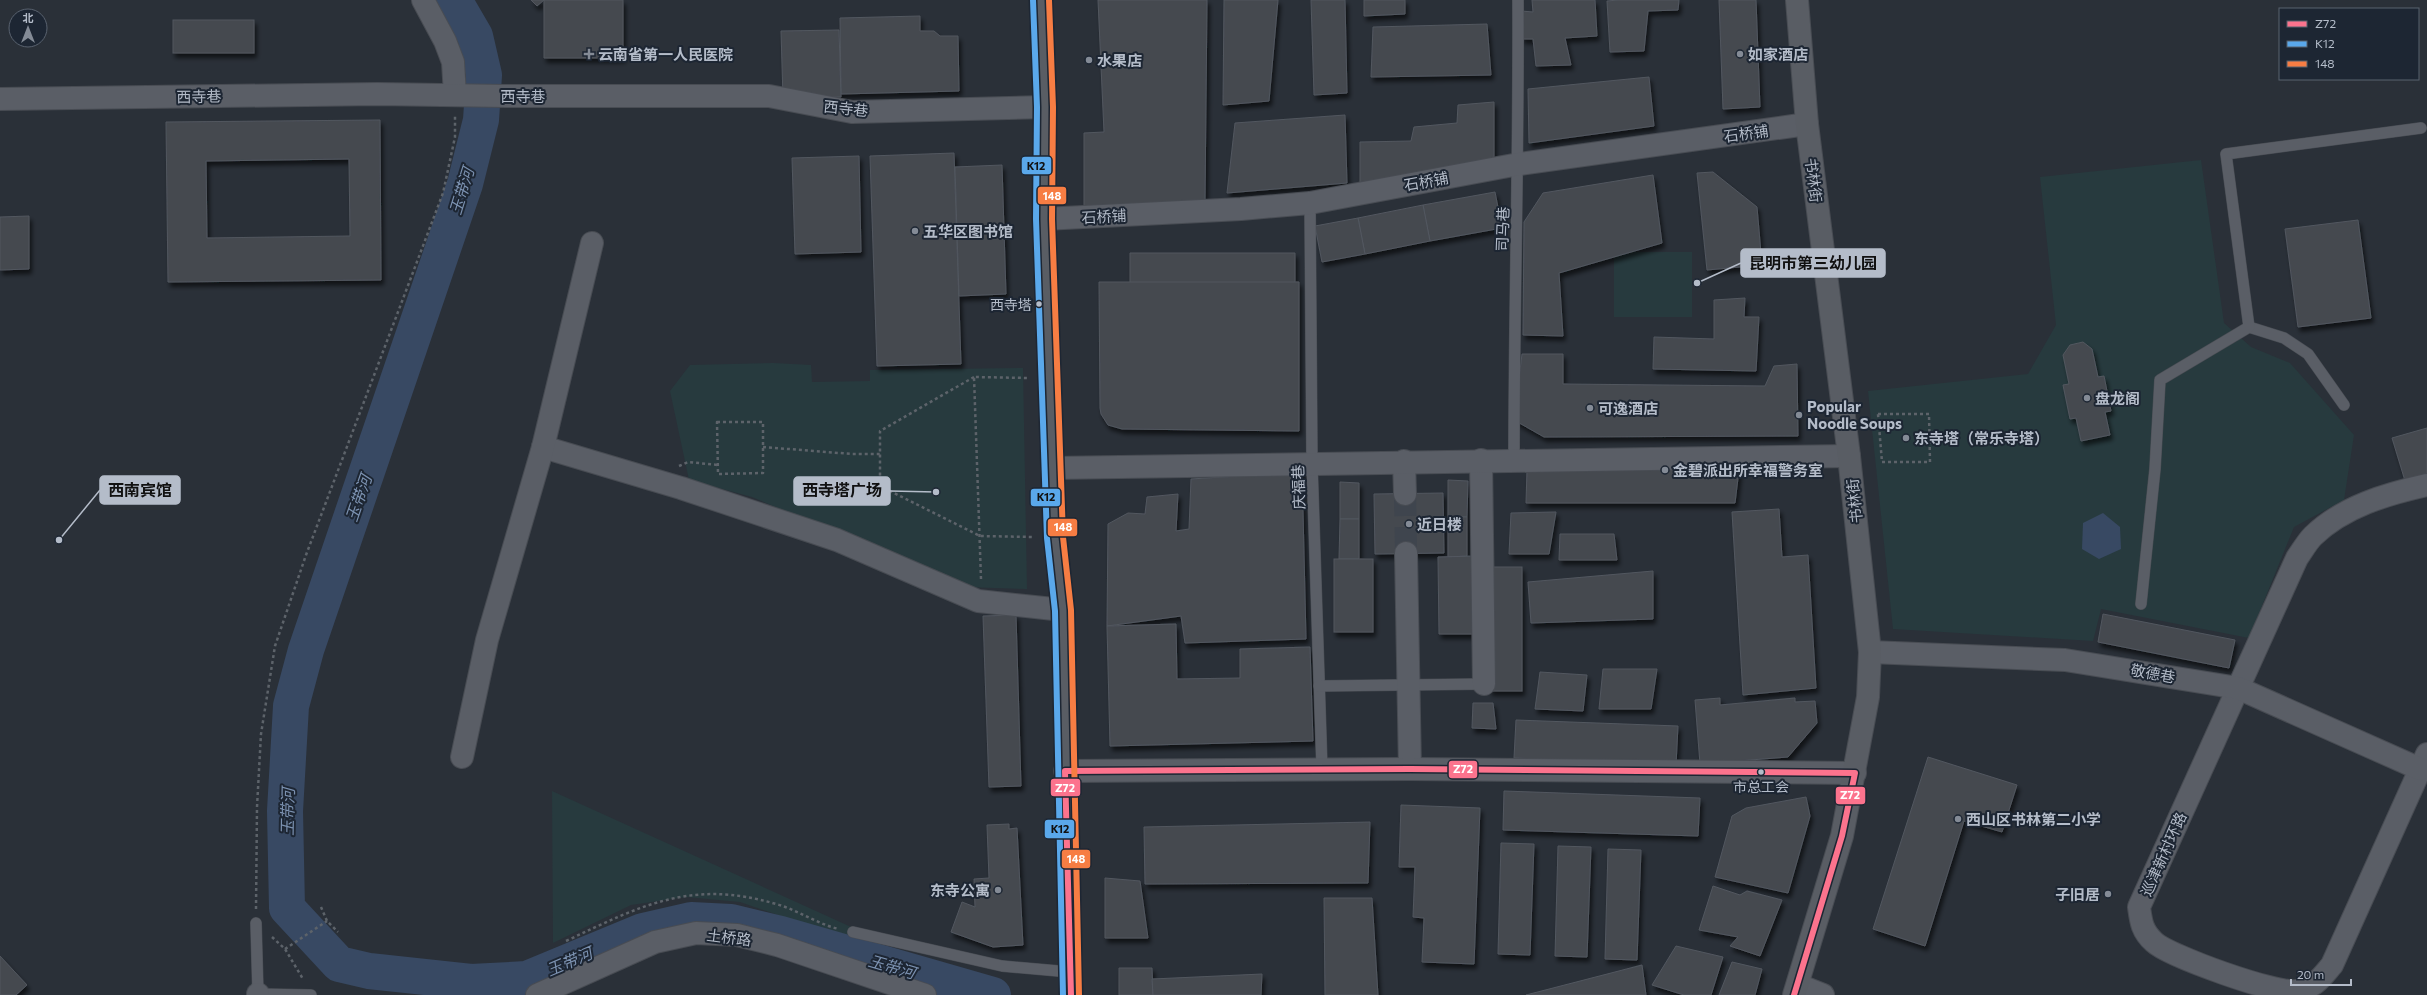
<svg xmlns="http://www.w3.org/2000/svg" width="2427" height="995" font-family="Commissioner,'Noto Sans SC',sans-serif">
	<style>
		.green { fill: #273a3e }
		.water { fill: #384963 }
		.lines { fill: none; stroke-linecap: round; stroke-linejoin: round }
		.river { stroke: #384963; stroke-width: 36 }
		.building { fill: #444950; stroke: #52575f; fill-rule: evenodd; filter: url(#shadow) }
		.street-tunnel { stroke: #3f454e; stroke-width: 22; stroke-dasharray: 22 11; stroke-linecap: butt }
		.lane-casing { stroke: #484c53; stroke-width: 12 }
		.street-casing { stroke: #484c53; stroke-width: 24 }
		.secondary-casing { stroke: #484c53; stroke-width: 24 }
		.path { stroke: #5d636a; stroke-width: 2.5; stroke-dasharray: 3 3; stroke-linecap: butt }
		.lane { stroke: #5a5e66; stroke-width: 11 }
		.street { stroke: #5a5e66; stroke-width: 22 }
		.secondary { stroke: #595d64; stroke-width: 22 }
		.bus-1-casing { stroke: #1d2633; stroke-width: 9 }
		.bus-2-casing { stroke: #1d2633; stroke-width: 9 }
		.bus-3-casing { stroke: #1d2633; stroke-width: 9 }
		.bus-1 { stroke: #fc738d; stroke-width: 6 }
		.bus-2 { stroke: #5aa8eb; stroke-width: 6 }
		.bus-3 { stroke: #f77d43; stroke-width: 6 }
		.poi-dot { fill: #848b96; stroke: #1d2633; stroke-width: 1.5 }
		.bus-dot { fill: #b4bcc9; stroke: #1d2633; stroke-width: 1.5 }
		.labels { text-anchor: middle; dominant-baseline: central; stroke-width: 4; stroke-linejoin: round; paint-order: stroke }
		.bus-label { font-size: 14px; fill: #b4bcc9; stroke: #1d2633; text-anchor: end }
		.poi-label { font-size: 15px; font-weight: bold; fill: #b4bcc9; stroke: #1d2633; text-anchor: start }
		.street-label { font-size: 15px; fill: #b4bcc9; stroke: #1d2633 }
		.water-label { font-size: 16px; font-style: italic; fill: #7c92b1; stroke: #1d2633 }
		.leader { fill: none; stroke: #b4bcc9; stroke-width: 1.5 }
		.callout-dot { fill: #b4bcc9; stroke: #1d2633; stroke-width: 1.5 }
		.callout { fill: #b4bcc9; stroke: #b4bcc9; stroke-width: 1.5 }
		.callout-label { font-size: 16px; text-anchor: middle; font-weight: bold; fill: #111 }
		.line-badge { stroke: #1d2633; stroke-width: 1.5 }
		.badge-label { font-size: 11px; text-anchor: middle; font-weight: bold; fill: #fff }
		.pale-badge-label { font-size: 11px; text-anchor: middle; font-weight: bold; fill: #111 }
	</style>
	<defs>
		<filter id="shadow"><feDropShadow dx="2.5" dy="4.5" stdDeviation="2" flood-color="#0009"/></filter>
	</defs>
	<rect width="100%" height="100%" fill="#2a3038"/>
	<g class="green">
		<polygon points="2201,160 2224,323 2251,347 2290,363 2354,435 2344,500 2294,527 2249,638 2101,609 2093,641 1893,629 1868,391 2028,374 2056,325 2040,177"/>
		<rect x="1614" y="252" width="78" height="65"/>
		<polygon points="773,363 811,365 812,382 870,381 870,370 1023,368 1027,589 963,587 752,497 689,480 670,391 690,365"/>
		<polygon points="552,791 882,941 877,949 740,902 686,897 631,905 553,943"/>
	</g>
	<polygon class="water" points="2103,513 2120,527 2121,549 2099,559 2082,549 2083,523"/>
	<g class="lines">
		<polyline class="river" points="454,0 475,36 484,75 481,120 465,184 306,650 291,706 285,811 287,908 339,964 369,971 471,982 527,979 643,931 691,920 731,922 781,934 993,995"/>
	</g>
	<g class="building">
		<polygon points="531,0 623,0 623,58 544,58 544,0 537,6"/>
		<polygon points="1098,0 1207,0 1205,201 1084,210 1084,133 1104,132"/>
		<polygon points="1224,0 1278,0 1269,101 1223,105"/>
		<polygon points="1311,0 1345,0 1347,93 1314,95"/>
		<polygon points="1364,0 1405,0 1405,14 1364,16"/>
		<polygon points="1532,0 1595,0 1597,36 1565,38 1571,65 1536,66 1533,39 1522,39 1521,11 1533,12"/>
		<polygon points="1618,0 1679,0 1678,10 1648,11 1644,51 1610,52 1607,1"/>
		<polygon points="1719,0 1756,0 1760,107 1723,109"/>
		<polygon points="920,16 920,31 934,31 940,36 958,36 959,91 841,94 840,18"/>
		<rect x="173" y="20" width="81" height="33"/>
		<polygon points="1487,24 1491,75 1371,77 1373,27"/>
		<polygon points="839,30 841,97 783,98 781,31"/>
		<polygon points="1649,77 1654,126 1529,143 1528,89"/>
		<polygon points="1494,102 1494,158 1360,185 1360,142 1411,141 1414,127 1457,123 1458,105"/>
		<polygon points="1345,115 1347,183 1227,193 1235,123"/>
		<path d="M380,120L381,280L168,282L166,122ZM349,159L350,236L207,238L206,161Z"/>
		<polygon points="954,153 961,364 877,366 870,156"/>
		<polygon points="859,156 861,252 795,254 792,158"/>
		<polygon points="1002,165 1006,294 959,296 955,167"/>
		<polygon points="1713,172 1757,207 1762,265 1707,270 1697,173"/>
		<polygon points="1653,175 1662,243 1559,273 1563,336 1523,335 1524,222 1543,193"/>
		<polygon points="1495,192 1502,228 1430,241 1423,205"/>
		<polygon points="1423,205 1430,241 1365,254 1358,218"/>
		<polygon points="29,216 29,269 0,270 0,217"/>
		<polygon points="1358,218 1365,254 1322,262 1315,226"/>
		<polygon points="2358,220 2371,318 2298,327 2285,229"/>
		<polygon points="1130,253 1295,253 1295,316 1130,317"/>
		<polygon points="1099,282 1299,282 1299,431 1122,429 1108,425 1101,414 1100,408"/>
		<polygon points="1745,298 1744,317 1759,317 1756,371 1653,369 1654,337 1714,339 1714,300"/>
		<polygon points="2083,342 2092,349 2098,377 2104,376 2111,411 2105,412 2110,435 2081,441 2076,418 2070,419 2063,385 2069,384 2063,355 2070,345"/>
		<polygon points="1522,354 1563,354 1563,384 1765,386 1774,366 1797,364 1798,436 1544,437 1514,420"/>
		<polygon points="2427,428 2427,478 2406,484 2392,438"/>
		<polygon points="1302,468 1306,639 1185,643 1181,616 1107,626 1108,524 1128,513 1145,514 1147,497 1178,494 1176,531 1189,529 1191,479 1269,474"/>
		<polygon points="1527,470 1739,470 1735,503 1526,503"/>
		<polygon points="1448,480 1468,481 1467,517 1448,517"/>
		<polygon points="1340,482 1359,483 1359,519 1340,519"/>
		<polygon points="1443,493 1444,553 1375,554 1374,494"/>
		<polygon points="1779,509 1782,557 1808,555 1816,688 1743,695 1732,512"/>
		<polygon points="1556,512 1549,554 1509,554 1511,513"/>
		<polygon points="1448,517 1467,517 1467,556 1448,557"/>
		<polygon points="1340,519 1359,519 1359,559 1339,559"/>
		<polygon points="1560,534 1614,534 1617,560 1559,560"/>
		<polygon points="1477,556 1478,634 1439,634 1438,557"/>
		<rect x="1334" y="559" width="39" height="73"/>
		<rect x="1490" y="567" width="32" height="124"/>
		<polygon points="1653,571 1653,619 1531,623 1528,582"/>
		<polygon points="2103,614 2235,640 2229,668 2098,642"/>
		<polygon points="1016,615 1021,786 989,787 983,616"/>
		<polygon points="1176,624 1177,679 1240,678 1240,649 1310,647 1313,741 1110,746 1107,626"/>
		<polygon points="1603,669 1657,669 1651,709 1599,709"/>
		<polygon points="1540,672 1587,675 1583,711 1535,709"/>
		<polygon points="1720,698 1720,705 1795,698 1795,702 1815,701 1817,723 1788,757 1700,764 1695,700"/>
		<polygon points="1473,703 1493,703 1496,729 1472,728"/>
		<polygon points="1516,720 1678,726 1676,765 1514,758"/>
		<polygon points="1928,757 2017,785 2002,832 1964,821 1925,946 1873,929"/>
		<polygon points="1504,791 1700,798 1698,836 1503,830"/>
		<polygon points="1806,797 1810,816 1788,893 1715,877 1732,816 1746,808"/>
		<polygon points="1401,805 1480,808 1474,964 1422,962 1424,918 1413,917 1415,867 1399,867"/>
		<polygon points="1370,822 1368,883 1145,884 1144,827"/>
		<polygon points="1009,824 1009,829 1017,828 1023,945 993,947 951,932 962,902 975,907 974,879 989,878 987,825"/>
		<polygon points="1501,843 1534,844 1530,955 1498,954"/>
		<polygon points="1558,846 1591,847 1587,957 1555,956"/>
		<polygon points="1608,849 1641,850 1637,960 1605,959"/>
		<polygon points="1105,878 1140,881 1148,938 1105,938"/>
		<polygon points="1713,886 1740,895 1747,891 1782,900 1760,956 1730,946 1738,937 1699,930"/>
		<polygon points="1324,898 1372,898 1378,995 1325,995"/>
		<polygon points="1676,946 1723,957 1711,995 1684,995 1652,985"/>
		<polygon points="0,956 27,985 16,995 0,995"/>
		<polygon points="1732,962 1762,969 1755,995 1719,995"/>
		<polygon points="1642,965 1646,995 1526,995"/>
		<polygon points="1119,968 1152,968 1153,995 1119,995"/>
		<polygon points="1262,974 1261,995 1153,995 1152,979"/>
	</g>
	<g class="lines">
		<polyline class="street-tunnel" points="1405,494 1406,553"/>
		<g class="lane-casing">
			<g id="lane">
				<polyline points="1310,203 1312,463 1322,769"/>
				<polyline points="2249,327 2284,338 2308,354 2344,405"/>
				<path d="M1514,460C1514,306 1519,153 1518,0"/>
				<polyline points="2141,604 2155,469 2160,380 2249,327 2226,154 2421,128"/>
				<polyline points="1319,686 1484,684"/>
				<polyline points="256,923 258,994 311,995"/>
				<polyline points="853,932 1002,966 1070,972"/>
			</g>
		</g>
		<g class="street-casing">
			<g id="street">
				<polyline points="423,0 445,41 453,62 455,95"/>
				<polyline points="0,99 377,94 506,96 769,96 852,112 1045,107"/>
				<polyline points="1044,219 1241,209 1310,203 1519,164 1807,124"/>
				<polyline points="543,447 681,488 837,540 978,601 1063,610"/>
				<polyline points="1481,460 1484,684"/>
				<polyline points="1404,461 1405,494"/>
				<polyline points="1052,468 1849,456"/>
				<path d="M2427,485C2387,494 2344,506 2313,536C2307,542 2302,551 2297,558L2139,907C2141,922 2142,931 2154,942C2169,956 2277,995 2297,991C2316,986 2320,979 2332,965L2427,754"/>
				<polyline points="1406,553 1410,769"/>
				<polyline points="1870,652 2065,660 2238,688 2420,769"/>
				<polyline points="462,757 487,640 543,447 592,243"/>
				<polyline points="1065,771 1410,769 1855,773"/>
				<polyline points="1798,985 1823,995"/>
				<polyline points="258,994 258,995"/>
				<polyline points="537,995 655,942 696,933 737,935 777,945 925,995"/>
			</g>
		</g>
		<g class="secondary-casing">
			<g id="secondary">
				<polyline points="1041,0 1045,107 1044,219 1055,538 1063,610 1071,995"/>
				<polyline points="1794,995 1842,836 1868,697 1870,652 1849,456 1807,124 1797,0"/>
			</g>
		</g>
		<g class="path">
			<polyline points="974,377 880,431 880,486 980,536 1034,537"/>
			<polygon points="1878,414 1929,414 1930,462 1882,462"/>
			<polygon points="717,422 763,422 763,473 718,474"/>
			<polyline points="763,447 852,454 880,454"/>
			<polyline points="679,466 688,462 718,465"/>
			<polyline points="981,579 974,377 1029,378"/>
			<polyline points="321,907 327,921 338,932"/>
			<polyline points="256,909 257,807 261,734 275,646 306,555 443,193 455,137 455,115"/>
			<polyline points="272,937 285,949 303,979"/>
			<path d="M566,941C642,905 692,879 776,904C798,910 817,924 839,929"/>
			<polyline points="285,949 327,921"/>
		</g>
		<use href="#lane" class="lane"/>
		<use href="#street" class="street"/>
		<use href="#secondary" class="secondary"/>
		<g class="bus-1-casing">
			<polyline id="bus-1" points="1071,995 1065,771 1410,769 1855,773 1842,836 1794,995"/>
		</g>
		<g class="bus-2-casing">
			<polyline id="bus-2" points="1033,0 1037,107 1036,219 1047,538 1055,611 1063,995"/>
		</g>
		<g class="bus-3-casing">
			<polyline id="bus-3" points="1049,0 1053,107 1052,219 1063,537 1071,610 1079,995"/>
		</g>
		<use href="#bus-1" class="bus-1"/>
		<use href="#bus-2" class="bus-2"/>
		<use href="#bus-3" class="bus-3"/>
	</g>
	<g class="poi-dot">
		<path d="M587 48h4v4h4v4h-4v4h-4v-4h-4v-4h4z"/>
		<circle cx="1740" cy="54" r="4"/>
		<circle cx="1089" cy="60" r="4"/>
		<circle cx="915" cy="231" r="4"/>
		<circle cx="2087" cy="398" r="4"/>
		<circle cx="1590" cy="408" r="4"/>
		<circle cx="1799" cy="415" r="4"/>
		<circle cx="1906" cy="438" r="4"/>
		<circle cx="1665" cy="470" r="4"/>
		<circle cx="1409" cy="524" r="4"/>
		<circle cx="1958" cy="819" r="4"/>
		<circle cx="998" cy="890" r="4"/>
		<circle cx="2108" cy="894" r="4"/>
	</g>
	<g class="bus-dot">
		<circle cx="1039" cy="304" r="3.5"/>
		<circle cx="1761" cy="772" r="3.5"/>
	</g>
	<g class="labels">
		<g class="bus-label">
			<text x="1032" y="304">西寺塔</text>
			<text x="1761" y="786" text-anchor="middle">市总工会</text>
		</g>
		<g class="poi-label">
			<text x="598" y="54">云南省第一人民医院</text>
			<text x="1748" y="54">如家酒店</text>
			<text x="1097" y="60">水果店</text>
			<text x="923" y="231">五华区图书馆</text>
			<text x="2095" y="398">盘龙阁</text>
			<text x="1807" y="406">Popular<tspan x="1807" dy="17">Noodle Soups</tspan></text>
			<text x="1598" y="408">可逸酒店</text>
			<text x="1914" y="438">东寺塔（常乐寺塔）</text>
			<text x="1673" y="470">金碧派出所幸福警务室</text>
			<text x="1417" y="524">近日楼</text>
			<text x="1966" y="819">西山区书林第二小学</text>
			<text x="990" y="890" text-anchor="end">东寺公寓</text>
			<text x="2100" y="894" text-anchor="end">子旧居</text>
		</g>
		<g class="street-label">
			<text transform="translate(199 96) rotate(-1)">西寺巷</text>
			<text x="523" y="96">西寺巷</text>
			<text transform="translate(846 108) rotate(6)">西寺巷</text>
			<text transform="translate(1746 133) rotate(-8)">石桥铺</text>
			<text transform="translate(1814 180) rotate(83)">书林街</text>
			<text transform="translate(1426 181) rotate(-10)">石桥铺</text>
			<text transform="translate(1104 216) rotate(-3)">石桥铺</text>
			<text transform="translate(1502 229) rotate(-88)">司马巷</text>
			<text transform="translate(1298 487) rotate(-92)">庆福巷</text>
			<text transform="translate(1854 501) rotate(-96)">书林街</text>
			<text transform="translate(2153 673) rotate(10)">敬德巷</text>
			<text transform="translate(2163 854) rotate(-66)">巡津新村环路</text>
			<text transform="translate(729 937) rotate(7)">土桥路</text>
		</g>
		<g class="water-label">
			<text transform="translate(461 191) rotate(-73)">玉带河</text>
			<text transform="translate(358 498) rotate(-71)">玉带河</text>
			<text transform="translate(287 812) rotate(-89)">玉带河</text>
			<text transform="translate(569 961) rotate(-23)">玉带河</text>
			<text transform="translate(892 966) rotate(16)">玉带河</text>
		</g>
	</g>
	<path class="leader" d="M1697 283L1741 263M59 540L100 490M936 492L890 491"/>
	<g class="callout-dot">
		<circle cx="1697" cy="283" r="4"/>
		<circle cx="59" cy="540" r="4"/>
		<circle cx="936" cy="492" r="4"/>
	</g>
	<g class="callout">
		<rect x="1741" y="249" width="144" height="28" rx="4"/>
		<rect x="100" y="476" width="80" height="28" rx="4"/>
		<rect x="794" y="477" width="96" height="28" rx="4"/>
	</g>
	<g class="callout-label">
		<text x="1813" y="269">昆明市第三幼儿园</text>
		<text x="140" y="496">西南宾馆</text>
		<text x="842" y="496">西寺塔广场</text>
	</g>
	<g class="line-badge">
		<rect x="1021" y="156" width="31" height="19" rx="4" fill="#5aa8eb"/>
		<rect x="1037" y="186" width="30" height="19" rx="4" fill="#f77d43"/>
		<rect x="1030" y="488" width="31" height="19" rx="4" fill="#5aa8eb"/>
		<rect x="1047" y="518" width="31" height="19" rx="4" fill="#f77d43"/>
		<rect x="1448" y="760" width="30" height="19" rx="4" fill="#fc738d"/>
		<rect x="1050" y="778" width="31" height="19" rx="4" fill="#fc738d"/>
		<rect x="1835" y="786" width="31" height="19" rx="4" fill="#fc738d"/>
		<rect x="1044" y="819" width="31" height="20" rx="4" fill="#5aa8eb"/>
		<rect x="1061" y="849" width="30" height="20" rx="4" fill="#f77d43"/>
	</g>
	<g class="badge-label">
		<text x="1052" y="200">148</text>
		<text x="1063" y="531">148</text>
		<text x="1463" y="773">Z72</text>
		<text x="1065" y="792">Z72</text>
		<text x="1850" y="799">Z72</text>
		<text x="1076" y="863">148</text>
	</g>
	<g class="pale-badge-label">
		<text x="1036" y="170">K12</text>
		<text x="1046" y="501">K12</text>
		<text x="1060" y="833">K12</text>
	</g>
	<rect x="2279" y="8" width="140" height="72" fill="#1d2633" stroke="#59626f"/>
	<rect x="2287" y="21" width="20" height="6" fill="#fc738d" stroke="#59626f"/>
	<text x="2315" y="28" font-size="12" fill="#b4bcc9">Z72</text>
	<rect x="2287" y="41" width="20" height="6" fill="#5aa8eb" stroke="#59626f"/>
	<text x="2315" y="48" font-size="12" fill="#b4bcc9">K12</text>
	<rect x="2287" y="61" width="20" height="6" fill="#f77d43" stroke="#59626f"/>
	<text x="2315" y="68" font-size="12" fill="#b4bcc9">148</text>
	<g transform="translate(28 28)"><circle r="19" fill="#1d2633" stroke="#59626f"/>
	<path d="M0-3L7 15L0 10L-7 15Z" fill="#848b96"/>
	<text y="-6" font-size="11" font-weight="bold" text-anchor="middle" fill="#b4bcc9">北</text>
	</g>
	<path d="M2291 979v6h60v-6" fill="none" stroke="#b4bcc9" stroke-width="2"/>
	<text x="2297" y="979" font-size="12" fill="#b4bcc9" stroke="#1d2633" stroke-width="3" paint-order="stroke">20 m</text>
</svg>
